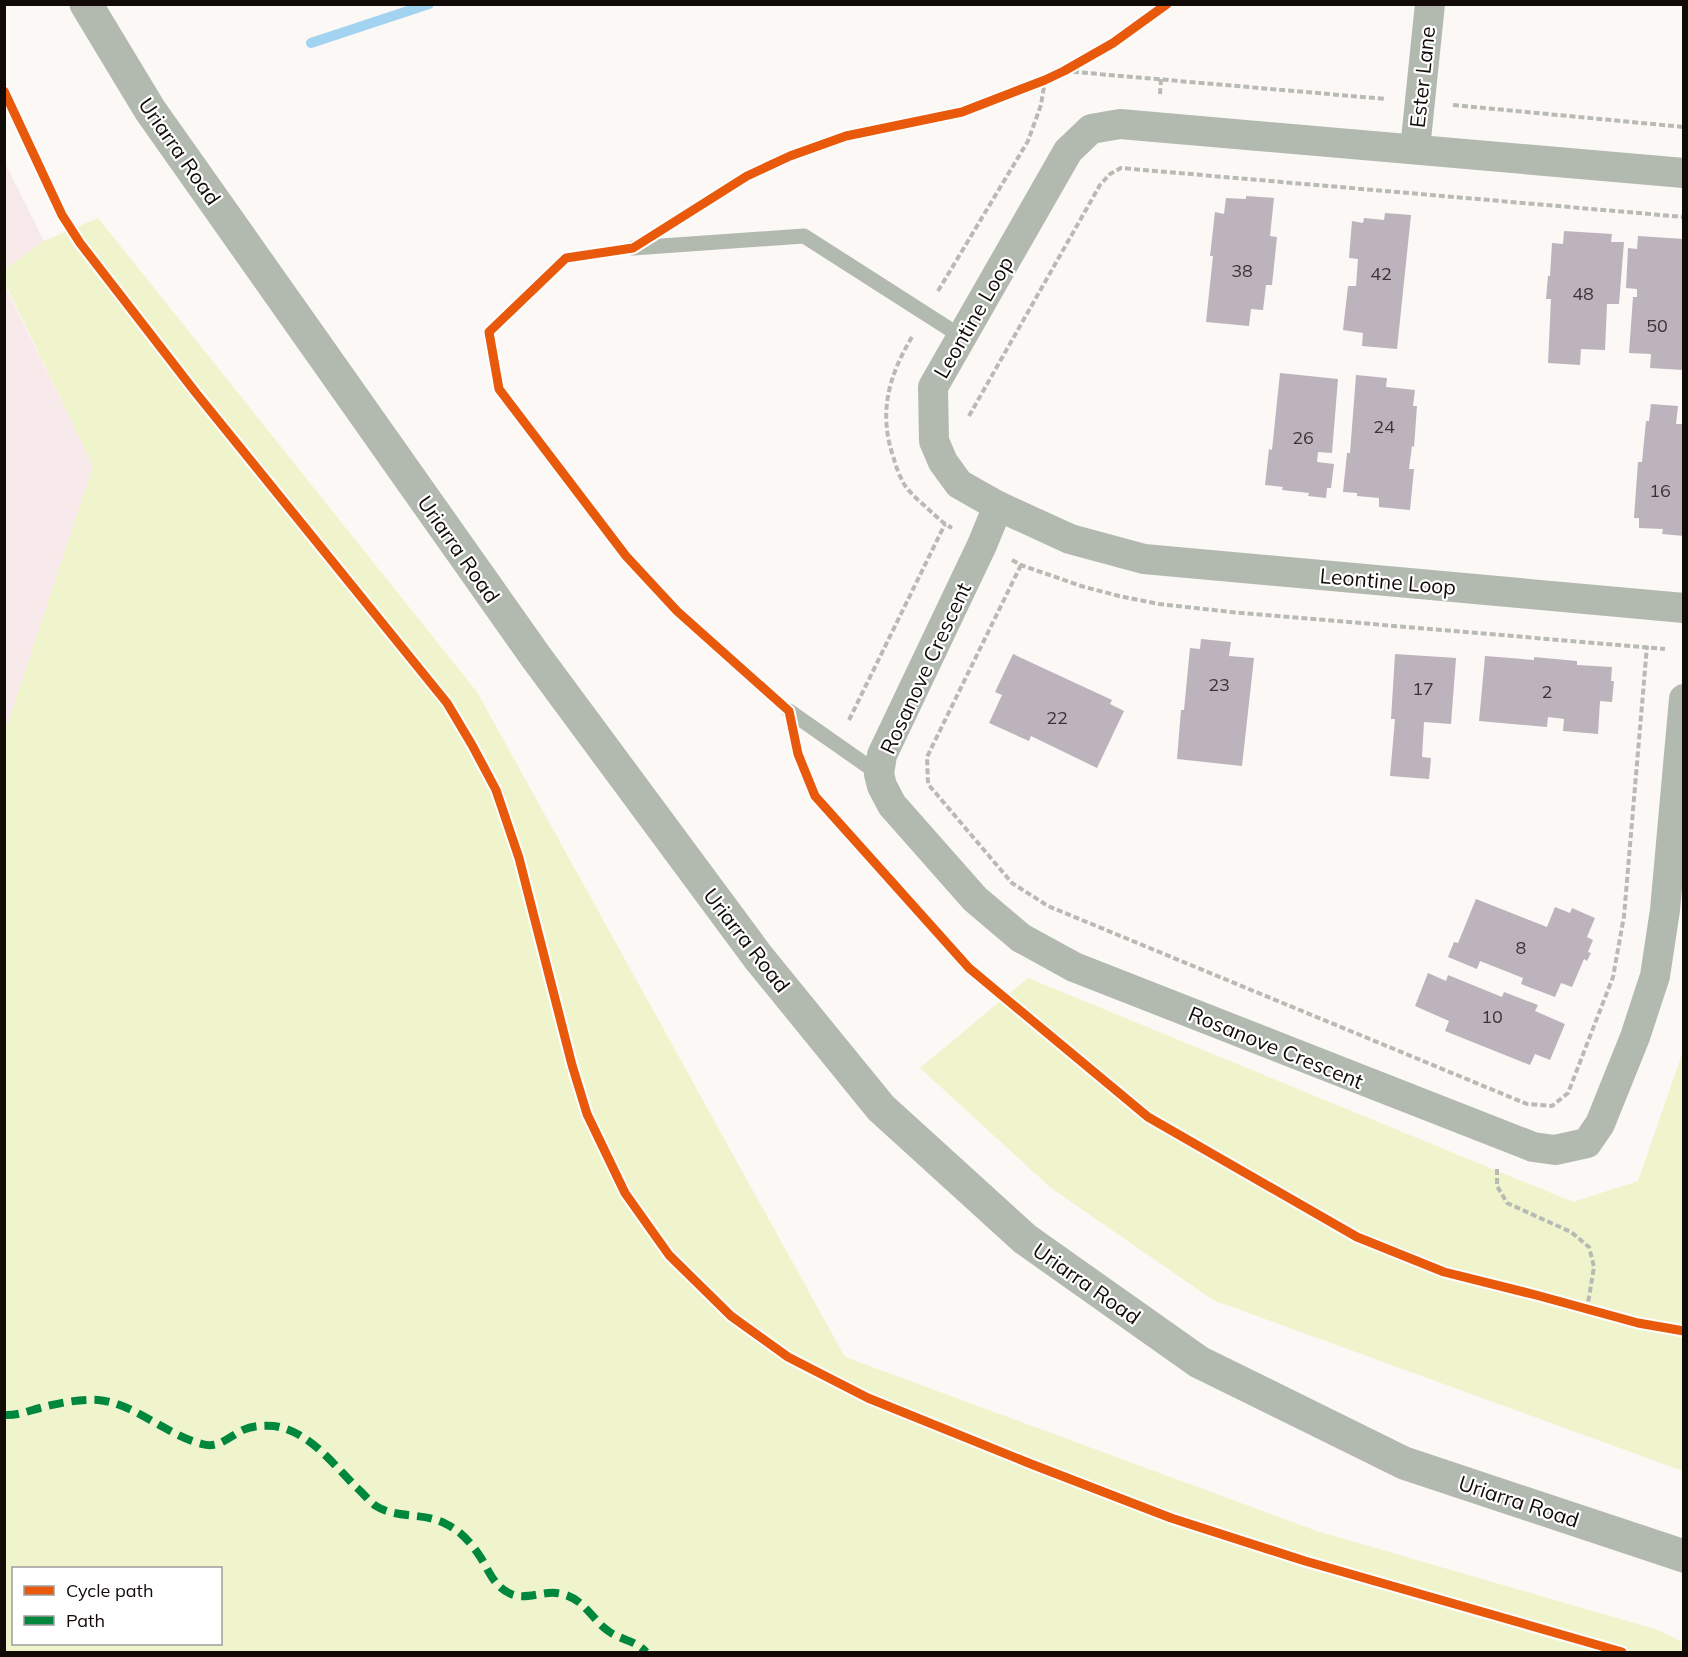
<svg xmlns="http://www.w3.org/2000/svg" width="1688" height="1657" font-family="Mulish,sans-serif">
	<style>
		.industrial { fill: #f8eaeb }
		.green { fill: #f0f4cd; fill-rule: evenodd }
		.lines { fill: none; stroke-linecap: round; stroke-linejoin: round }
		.stream { stroke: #a2d4f1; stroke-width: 10 }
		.building { fill: #bcb3bc }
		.path { stroke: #b8bbb4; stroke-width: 4; stroke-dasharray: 6 3; stroke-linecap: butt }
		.service { stroke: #b2b9af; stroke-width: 15 }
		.minor { stroke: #b2b9af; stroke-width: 30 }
		.tertiary { stroke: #b2b9af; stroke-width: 33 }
		.quiet { stroke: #00873e; stroke-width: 8; stroke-dasharray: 15 8; stroke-linecap: butt }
		.cycleway-casing { stroke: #fff; stroke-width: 13 }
		.cycleway { stroke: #e8590c; stroke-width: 9 }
		.labels { text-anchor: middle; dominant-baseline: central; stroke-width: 4.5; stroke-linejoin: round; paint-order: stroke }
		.number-label { font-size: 18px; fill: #3c3434 }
		.street-label { font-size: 21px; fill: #110a07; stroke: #fff }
	</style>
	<rect width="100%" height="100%" fill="#fbf8f6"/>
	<g class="industrial">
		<polygon points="4,161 44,241 5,269 4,269"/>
		<polygon points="4,283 93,466 8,723 5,724"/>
	</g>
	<g class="green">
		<path d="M98,218L477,692L845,1357L1317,1531L1658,1630L1683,1642V1652H5V724L8,723L93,466L5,283V269L44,241ZM14,1568H220V1644H14Z"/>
		<polygon points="1028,978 1573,1202 1638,1181 1683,1051 1683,1471 1213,1300 1051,1188 920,1068"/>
	</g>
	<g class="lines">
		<polyline class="stream" points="311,43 429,4"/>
	</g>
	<g class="building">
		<polygon points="1246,196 1274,198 1270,236 1277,237 1272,285 1266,285 1263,310 1251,309 1249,326 1206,322 1213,256 1210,256 1215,212 1224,214 1226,198 1246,199"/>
		<polygon points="1385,213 1411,215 1397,349 1362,346 1363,333 1343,330 1348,286 1356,286 1358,259 1349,258 1352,221 1363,223 1364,218 1384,220"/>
		<polygon points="1564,231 1612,234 1611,242 1624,242 1619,304 1607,304 1605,350 1581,349 1580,365 1548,363 1551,299 1546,299 1548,276 1550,276 1552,243 1563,244"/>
		<polygon points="1638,236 1684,239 1683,370 1650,368 1651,354 1629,353 1633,297 1637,297 1637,289 1626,288 1628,248 1637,249"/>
		<polygon points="1280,373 1338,379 1332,453 1318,452 1317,462 1334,464 1331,488 1327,488 1326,498 1308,496 1309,493 1282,490 1283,487 1265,485 1269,449 1272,450"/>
		<polygon points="1356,375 1387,378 1386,387 1415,390 1413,406 1417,406 1414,447 1412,446 1409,469 1414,469 1410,510 1379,507 1379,498 1357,496 1357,493 1343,492 1347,453 1350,453"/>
		<polygon points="1651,404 1678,406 1676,424 1684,424 1684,536 1662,534 1663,529 1639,528 1639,518 1634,518 1638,462 1642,462 1646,421 1649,421"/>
		<polygon points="1201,639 1231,642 1229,656 1254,658 1242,766 1177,759 1181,710 1184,710 1190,648 1200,649"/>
		<polygon points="1013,654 1112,700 1110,704 1124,711 1097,768 1031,736 1029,741 989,723 1002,695 995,692"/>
		<polygon points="1395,654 1456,658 1451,724 1424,722 1422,757 1431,758 1429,779 1390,776 1395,719 1391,719"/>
		<polygon points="1485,656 1534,660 1534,657 1577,661 1577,665 1612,667 1611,681 1614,681 1612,702 1600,701 1598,734 1563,731 1564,719 1548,717 1547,727 1479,721"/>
		<polygon points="1476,899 1547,927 1555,907 1570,913 1572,908 1595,918 1587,937 1593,940 1588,952 1591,953 1587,961 1584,959 1572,987 1561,983 1555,997 1521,984 1523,978 1480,961 1477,969 1448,957 1454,942 1458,943"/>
		<polygon points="1428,973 1446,981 1448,975 1502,997 1504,992 1538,1005 1535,1011 1565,1024 1550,1060 1535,1054 1530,1065 1445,1031 1449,1021 1415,1006"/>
	</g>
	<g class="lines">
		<g class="path">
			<polyline points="1064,71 1386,99"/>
			<polyline points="1160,94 1161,79"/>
			<polyline points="1453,105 1684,127"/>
			<polyline points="938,291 1028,141 1041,105 1045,80"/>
			<path d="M912,337C888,377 878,414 894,459C896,467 900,477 904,484C910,493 919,501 927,508C935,515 942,523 952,528"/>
			<polyline points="969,416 1100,185 1110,174 1121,168 1684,217"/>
			<polyline points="1012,560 1021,565 1081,586 1119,596 1159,604 1231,612 1665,649"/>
			<polyline points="1021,565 927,757 928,784 1012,883 1048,906 1527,1104 1552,1106 1568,1093 1613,977 1624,916 1647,646"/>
			<polyline points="849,720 945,524"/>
			<polyline points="1497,1169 1497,1186 1507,1203 1571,1232 1589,1247 1594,1267 1587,1309"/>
		</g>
		<g class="service">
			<polyline points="633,248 804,236 962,337"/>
			<polyline points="789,711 879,774"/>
		</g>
		<g class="minor">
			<polyline points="1415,149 1430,4"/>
			<polyline points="1684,173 1120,124 1091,129 1068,151 933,387 934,441 943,462 959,484 998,506 1070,539 1144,559 1684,608"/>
			<polyline points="998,506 982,545 882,755 879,774 882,786 892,805 975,899 1021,938 1074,967 1533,1147 1555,1150 1587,1143 1600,1124 1635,1037 1655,976 1665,910 1684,699"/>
		</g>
		<polyline class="tertiary" points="86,4 150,110 536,657 758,957 881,1108 1025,1239 1199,1362 1404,1463 1684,1556"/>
		<path class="quiet" d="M4,1415C16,1416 28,1411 40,1408C58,1403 79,1399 98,1400C134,1403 166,1435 202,1444C219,1449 228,1437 243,1430C252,1426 263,1425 274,1426C309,1431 333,1464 356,1487C363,1493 369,1501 376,1506C396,1519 425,1512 446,1524C461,1531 472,1544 481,1558C489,1571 494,1586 509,1593C525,1602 544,1589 562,1594C584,1599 591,1618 607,1630C619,1640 636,1640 646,1652"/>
		<g class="cycleway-casing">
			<g id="cycleway">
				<polyline points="1167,4 1113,43 1064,71 1045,80 962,112 846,136 790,156 747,176 633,248 566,258 489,332 499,389 626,556 677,611 789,711 798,754 815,796 969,968 1148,1117 1357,1237 1444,1272 1536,1295 1638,1323 1684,1331"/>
				<polyline points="4,91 62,215 80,243 196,393 447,703 472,745 496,790 519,858 572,1065 587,1114 625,1193 669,1255 731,1316 788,1357 868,1398 1031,1464 1171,1518 1305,1561 1622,1652"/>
			</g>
		</g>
		<use href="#cycleway" class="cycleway"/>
	</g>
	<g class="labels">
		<g class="number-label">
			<text x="1242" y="270">38</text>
			<text x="1381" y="273">42</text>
			<text x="1583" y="293">48</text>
			<text x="1657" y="325">50</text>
			<text x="1384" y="426">24</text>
			<text x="1303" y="437">26</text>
			<text x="1660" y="490">16</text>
			<text x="1219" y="684">23</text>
			<text x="1423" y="688">17</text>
			<text x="1547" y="691">2</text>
			<text x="1057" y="717">22</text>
			<text x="1521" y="947">8</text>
			<text x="1492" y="1016">10</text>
		</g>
		<g class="street-label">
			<text transform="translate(1422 77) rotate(-84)">Ester Lane</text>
			<text transform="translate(180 151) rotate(55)">Uriarra Road</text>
			<text transform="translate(973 317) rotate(-60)">Leontine Loop</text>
			<text transform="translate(459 549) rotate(55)">Uriarra Road</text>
			<text transform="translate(1388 581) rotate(5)">Leontine Loop</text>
			<text transform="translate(925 668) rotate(-65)">Rosanove Crescent</text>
			<text transform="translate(747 940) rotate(52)">Uriarra Road</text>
			<text transform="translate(1276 1047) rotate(22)">Rosanove Crescent</text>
			<text transform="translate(1087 1283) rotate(35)">Uriarra Road</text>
			<text transform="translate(1519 1501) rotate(18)">Uriarra Road</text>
		</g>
	</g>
	<rect width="1688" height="1657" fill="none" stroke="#110a07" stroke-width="12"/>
	<rect x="12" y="1567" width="210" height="78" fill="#ffffff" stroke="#a09d9c" stroke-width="1.5"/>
	<rect x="24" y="1586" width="30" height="9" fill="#e8590c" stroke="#a09d9c" stroke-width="1.5"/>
	<text x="66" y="1597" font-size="18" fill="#110a07">Cycle path</text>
	<rect x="24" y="1616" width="30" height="9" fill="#00873e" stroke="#a09d9c" stroke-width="1.5"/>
	<text x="66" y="1627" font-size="18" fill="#110a07">Path</text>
</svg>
